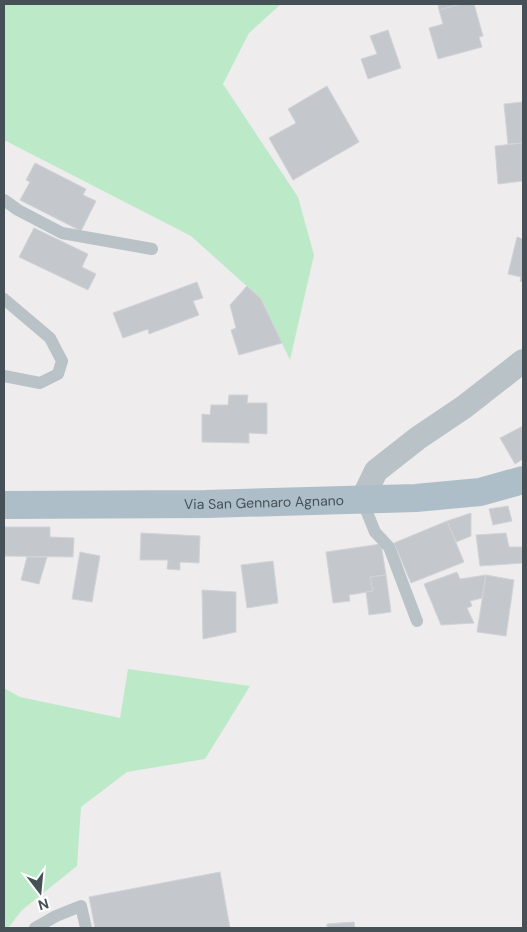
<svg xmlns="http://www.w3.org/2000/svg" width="527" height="932" font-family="'DM Sans',sans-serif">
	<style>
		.green { fill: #bceac9 }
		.building { fill: #c4c7cb; stroke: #d0d3d7 }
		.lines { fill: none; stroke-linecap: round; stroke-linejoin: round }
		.service { stroke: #b8c2c7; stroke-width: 12 }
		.minor { stroke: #b8c2c7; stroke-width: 24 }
		.primary { stroke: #adbec9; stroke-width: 28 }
		.labels { text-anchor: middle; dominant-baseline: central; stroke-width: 4.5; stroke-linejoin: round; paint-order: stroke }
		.street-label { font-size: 14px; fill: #465157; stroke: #fff }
	</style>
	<rect width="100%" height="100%" fill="#eeecec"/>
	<g class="green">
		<polygon points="4,4 281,4 249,33 223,84 298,197 314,255 290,360 261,299 191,236 4,140"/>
		<polygon points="128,669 250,686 205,759 127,772 81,807 77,866 22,910 8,928 4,928 4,688 20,697 120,718"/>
	</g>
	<g class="building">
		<polygon points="438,4 461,4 439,10"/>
		<polygon points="461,4 474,4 483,36 479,37 482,47 438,59 429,28 443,24 439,10"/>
		<polygon points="388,30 401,68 368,79 361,59 377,54 370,36"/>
		<polygon points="327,86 359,142 293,180 269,138 296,123 288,109"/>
		<polygon points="523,102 523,143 508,144 504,104"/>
		<polygon points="523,143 523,181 498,184 495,146"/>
		<polygon points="35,163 86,189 83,195 96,201 81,231 20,200 30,182 26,180"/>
		<polygon points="34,228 88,254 82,267 96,274 88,290 19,257"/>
		<polygon points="517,237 523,239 523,282 520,281 521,277 508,274"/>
		<polygon points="197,282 203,298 193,301 199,315 149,334 148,329 123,338 113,313"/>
		<polygon points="247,286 261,299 282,343 239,355 231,330 236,328 230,305"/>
		<polygon points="229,395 248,395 247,403 267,403 267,434 249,433 249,443 202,442 202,414 210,415 211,405 228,405"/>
		<polygon points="523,426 523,459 515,464 500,438"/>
		<polygon points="508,506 512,521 493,525 489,509"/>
		<polygon points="471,513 471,536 456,542 447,521"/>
		<polygon points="447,521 464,562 411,583 394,543"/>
		<polygon points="4,527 50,527 50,537 74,538 73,557 4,556"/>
		<polygon points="141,533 200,536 199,563 180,562 180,570 167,569 168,560 140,560"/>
		<polygon points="506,533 509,547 523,547 523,563 480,566 476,535"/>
		<polygon points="381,544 386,575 370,577 373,591 349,595 350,601 333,603 326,552"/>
		<polygon points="80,552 100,556 92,602 72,599"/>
		<polygon points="27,557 47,557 39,584 21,580"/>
		<polygon points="273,561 278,603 247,608 241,565"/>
		<polygon points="457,572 460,579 486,575 482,598 470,601 472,606 467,608 474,623 441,625 424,584"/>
		<polygon points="386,575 391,612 369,615 366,592 373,591 370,577"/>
		<polygon points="486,575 514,580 506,636 477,632"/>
		<polygon points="202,590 236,592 236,632 203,639"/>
		<polygon points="220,872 230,928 95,928 89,897"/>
		<polygon points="354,922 355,928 327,928 327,924"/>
	</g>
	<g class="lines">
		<g class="service">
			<polyline points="4,200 18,210 62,233 152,249"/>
			<polyline points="4,299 50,338 62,361 58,374 40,383 4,376"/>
			<polyline points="362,500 375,532 389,547 417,621"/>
			<polyline points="35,928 56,916 81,906 86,928"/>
		</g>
		<polyline class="minor" points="362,500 376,471 418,438 464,407 523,361"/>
		<path class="primary" id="s1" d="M4,505L206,504L416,498L480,492L523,480"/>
	</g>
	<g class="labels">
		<g class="street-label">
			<text stroke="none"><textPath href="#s1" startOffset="260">Via San Gennaro Agnano</textPath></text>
		</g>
	</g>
	<rect width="527" height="932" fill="none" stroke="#465157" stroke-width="10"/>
	<g transform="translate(40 892) rotate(164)" stroke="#ffffff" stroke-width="4" paint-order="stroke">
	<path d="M0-4L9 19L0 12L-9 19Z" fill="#465157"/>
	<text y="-8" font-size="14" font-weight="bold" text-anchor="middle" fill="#465157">N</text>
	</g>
</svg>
